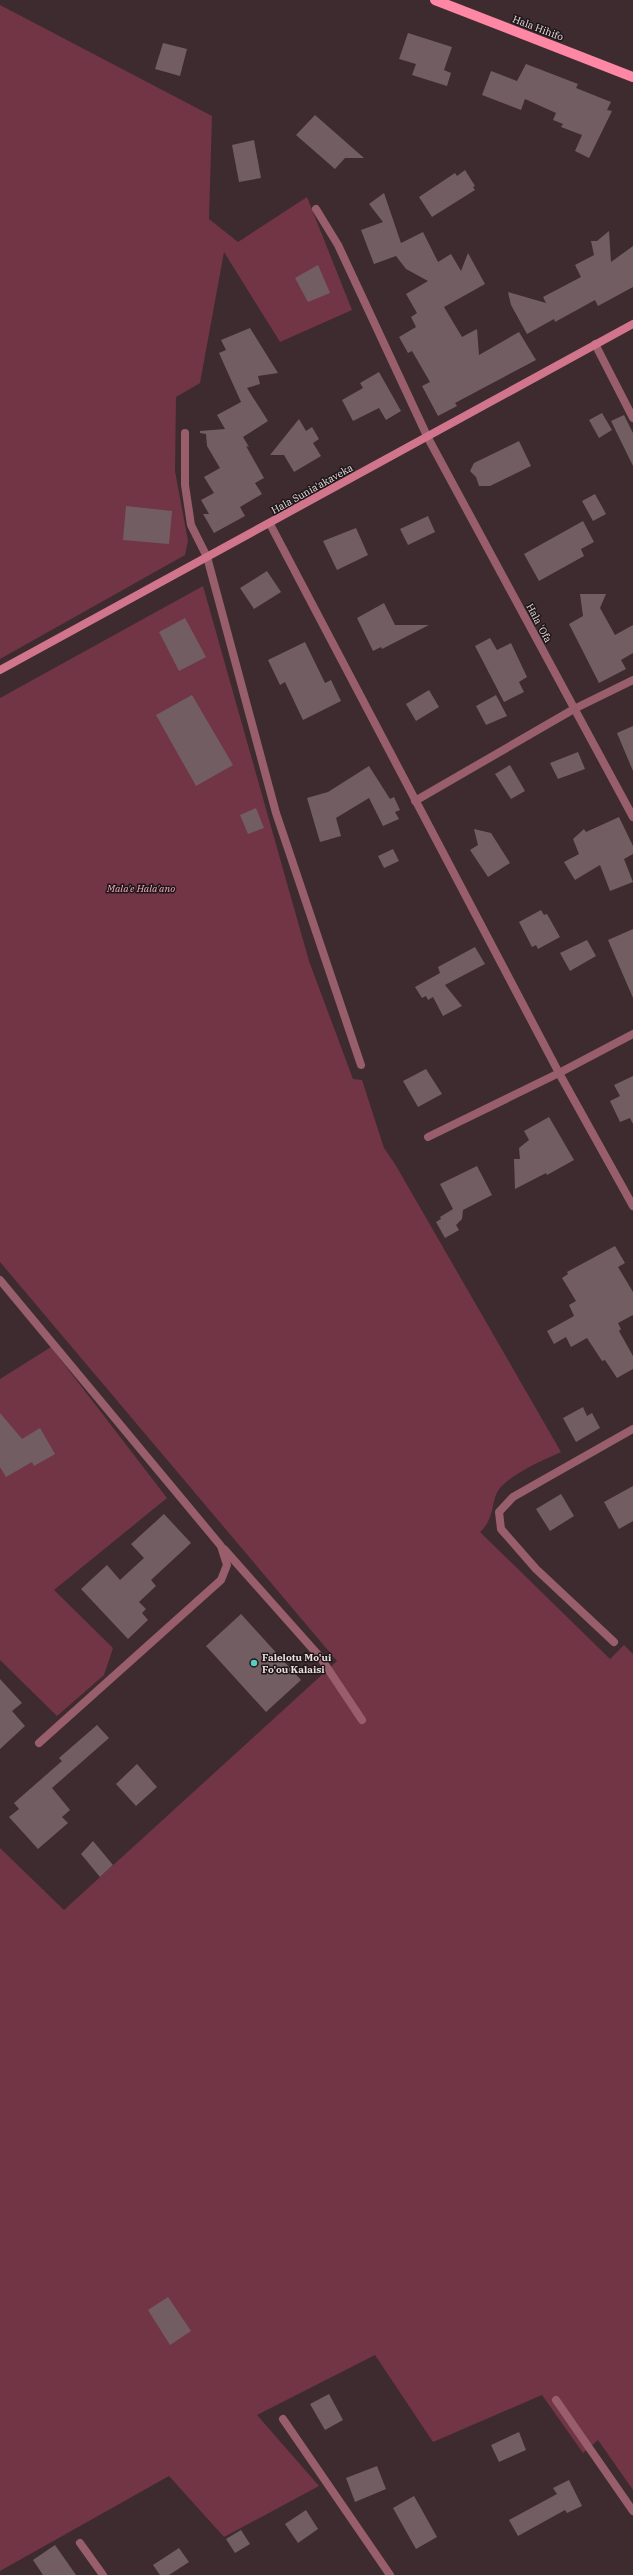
<svg xmlns="http://www.w3.org/2000/svg" width="633" height="2575" font-family="'IBM Plex Serif',serif">
	<style>
		.green { fill: #723545 }
		.building { fill: #725e62 }
		.lines { fill: none; stroke-linecap: round; stroke-linejoin: round }
		.street { stroke: #985e6b; stroke-width: 8 }
		.secondary { stroke: #d1758c; stroke-width: 8 }
		.primary { stroke: #fd87a5; stroke-width: 10 }
		.poi-dot { fill: #58cec0; stroke: #1e1618; stroke-width: 1.5 }
		.labels { text-anchor: middle; dominant-baseline: central; stroke-width: 3; stroke-linejoin: round; paint-order: stroke }
		.street-label { font-size: 10px; fill: #e9dde0; stroke: #1e1618 }
		.park-label { font-size: 10px; font-style: italic; fill: #f5aebd; stroke: #1e1618 }
		.poi-label { font-size: 10px; font-weight: bold; fill: #e9dde0; stroke: #1e1618; text-anchor: start }
	</style>
	<rect width="100%" height="100%" fill="#3d2b2f"/>
	<g class="green">
		<polygon points="0,5 212,116 209,219 238,242 307,197 352,310 280,342 224,252 200,383 176,397 175,471 188,541 185,555 0,659"/>
		<path d="M203,586L309,961L353,1079L362,1080L384,1148L395,1164L561,1452C541,1461 515,1472 500,1488C490,1500 496,1518 480,1532L610,1659L624,1645L633,1654V2490L598,2440L583,2453L542,2395L433,2442L375,2355L257,2415L319,2486L224,2537L169,2476L0,2571V1848L64,1910L337,1661L0,1262V698Z"/>
		<polygon points="51,1347 167,1498 54,1590 113,1648 104,1675 57,1716 0,1660 0,1379"/>
	</g>
	<g class="building">
		<polygon points="408,33 452,47 444,70 451,73 447,86 412,75 416,64 399,59"/>
		<polygon points="163,43 187,49 180,76 155,69"/>
		<polygon points="526,64 578,84 576,88 611,102 607,110 612,111 589,158 575,151 582,135 561,127 563,124 553,120 556,113 525,99 521,110 482,95 491,71 517,81"/>
		<polygon points="315,115 364,158 345,158 335,169 296,135"/>
		<polygon points="254,140 261,178 239,182 232,145"/>
		<polygon points="465,170 475,186 473,187 475,190 432,217 419,197 455,173 457,176"/>
		<polygon points="384,193 401,243 423,232 438,262 451,254 461,271 468,253 485,284 444,307 462,337 477,329 479,355 519,332 536,360 455,403 457,406 438,416 422,386 430,382 412,351 408,353 399,337 416,327 411,317 417,313 406,294 428,281 406,269 396,256 374,264 361,230 383,222 369,204"/>
		<polygon points="609,231 611,262 633,246 633,287 598,306 595,300 555,322 554,319 527,334 511,305 508,292 546,303 543,297 581,277 575,265 594,255 591,241 597,241"/>
		<polygon points="318,265 330,293 308,302 295,278"/>
		<polygon points="250,328 278,373 258,376 260,384 247,388 268,421 243,437 249,447 246,446 264,478 255,483 262,494 240,507 245,516 214,533 203,514 209,514 201,500 214,493 204,477 220,468 207,446 206,434 200,433 200,431 225,429 217,415 241,402 219,353 226,350 221,340"/>
		<polygon points="379,372 401,411 386,420 379,408 353,421 342,400 363,388 360,383"/>
		<polygon points="602,413 612,430 599,438 589,420"/>
		<polygon points="624,415 633,433 633,466 611,421"/>
		<polygon points="299,419 306,431 312,427 319,439 313,443 321,456 294,472 284,455 270,455"/>
		<polygon points="519,441 531,466 490,486 479,486 476,477 470,471 474,463"/>
		<polygon points="595,494 606,514 593,521 582,501"/>
		<polygon points="126,506 172,511 169,544 123,540"/>
		<polygon points="428,516 435,532 408,545 400,529"/>
		<polygon points="583,521 594,542 581,549 584,556 539,581 524,554"/>
		<polygon points="356,528 368,555 337,570 323,541"/>
		<polygon points="267,571 281,592 254,609 240,588"/>
		<polygon points="580,594 606,594 600,608 615,635 633,625 633,653 621,660 626,669 599,683 569,624 583,616"/>
		<polygon points="384,603 395,625 429,625 382,649 381,647 373,651 357,618"/>
		<polygon points="185,618 206,657 179,671 159,632"/>
		<polygon points="490,638 497,650 511,643 527,677 519,682 524,692 504,702 475,646"/>
		<polygon points="305,642 325,683 331,680 341,701 303,720 285,682 280,685 268,660"/>
		<polygon points="429,690 439,707 416,721 406,704"/>
		<polygon points="192,695 233,765 196,786 156,715"/>
		<polygon points="496,695 507,716 486,725 476,706"/>
		<polygon points="633,726 633,771 617,733"/>
		<polygon points="578,752 585,769 558,779 550,763"/>
		<polygon points="510,765 525,791 511,799 495,774"/>
		<polygon points="369,766 390,799 394,797 400,810 395,812 399,819 383,826 369,798 336,818 341,836 320,842 307,798 328,792"/>
		<polygon points="256,808 264,828 248,834 240,815"/>
		<polygon points="619,817 633,846 633,854 624,859 633,882 610,891 600,865 575,880 564,862 579,854 573,839 584,829 586,832"/>
		<polygon points="474,829 491,833 510,863 488,877 470,850 478,845"/>
		<polygon points="393,849 399,861 384,868 378,856"/>
		<polygon points="541,910 544,915 547,914 560,937 538,949 536,945 532,947 519,922"/>
		<polygon points="633,929 633,998 608,940"/>
		<polygon points="587,940 596,956 570,971 560,953"/>
		<polygon points="475,947 485,964 445,985 462,1006 443,1016 433,997 428,1000 426,996 422,998 415,987 440,973 438,967"/>
		<polygon points="426,1069 442,1094 418,1107 403,1081"/>
		<polygon points="633,1076 633,1124 630,1118 620,1122 610,1101 620,1096 614,1085"/>
		<polygon points="549,1117 574,1160 547,1175 546,1173 515,1189 514,1159 520,1159 519,1148 529,1140 524,1131"/>
		<polygon points="477,1166 492,1195 463,1210 462,1219 456,1225 459,1230 445,1238 436,1222 441,1219 440,1217 453,1209 440,1184"/>
		<polygon points="615,1246 625,1263 618,1267 633,1292 633,1315 618,1323 621,1329 619,1331 633,1356 633,1369 617,1378 605,1360 602,1361 587,1338 571,1347 566,1337 554,1344 547,1331 574,1316 569,1305 576,1301 562,1278 568,1274 567,1272"/>
		<polygon points="583,1407 587,1416 592,1413 600,1428 576,1442 563,1418"/>
		<polygon points="0,1413 22,1439 40,1428 55,1454 34,1466 32,1462 6,1477 0,1467"/>
		<polygon points="633,1486 633,1521 619,1529 604,1502"/>
		<polygon points="561,1494 574,1516 550,1531 536,1509"/>
		<polygon points="164,1514 191,1543 151,1580 156,1586 139,1602 146,1609 142,1613 148,1620 128,1639 81,1589 107,1565 120,1580 144,1558 131,1544"/>
		<polygon points="241,1614 301,1680 266,1712 206,1646"/>
		<polygon points="0,1679 22,1703 12,1711 25,1726 0,1749"/>
		<polygon points="97,1725 109,1738 52,1788 70,1810 62,1817 68,1823 38,1849 9,1817 19,1809 14,1803 62,1761 59,1758"/>
		<polygon points="137,1764 157,1787 136,1806 116,1784"/>
		<polygon points="93,1841 113,1865 100,1877 81,1854"/>
		<polygon points="168,2297 191,2331 170,2345 148,2310"/>
		<polygon points="329,2394 343,2420 325,2430 310,2404"/>
		<polygon points="519,2432 526,2450 499,2462 491,2445"/>
		<polygon points="377,2466 386,2489 355,2502 346,2478"/>
		<polygon points="569,2480 582,2506 567,2513 565,2510 518,2536 509,2520 557,2494 553,2488"/>
		<polygon points="414,2496 437,2537 416,2549 393,2508"/>
		<polygon points="306,2510 318,2529 298,2543 285,2524"/>
		<polygon points="241,2530 250,2544 235,2553 226,2539"/>
		<polygon points="55,2545 76,2575 43,2575 33,2560"/>
		<polygon points="179,2548 189,2562 169,2575 160,2575 153,2565"/>
	</g>
	<g class="lines">
		<g class="street">
			<polyline points="316,209 338,245 428,438 633,817"/>
			<polyline points="595,344 633,418"/>
			<polyline points="185,433 185,485 191,525 207,557 276,813 361,1065"/>
			<polyline points="270,524 559,1073 633,1206"/>
			<polyline points="415,801 574,709 633,680"/>
			<polyline points="428,1137 559,1073 633,1034"/>
			<polyline points="0,1280 221,1546 227,1565 221,1580 39,1743"/>
			<polyline points="224,1549 320,1657 362,1720"/>
			<polyline points="614,1642 536,1569 501,1529 499,1512 513,1497 633,1429"/>
			<polyline points="556,2400 633,2511"/>
			<polyline points="283,2419 390,2575"/>
			<polyline points="80,2543 103,2575"/>
		</g>
		<polyline class="secondary" points="0,670 633,324"/>
		<polyline class="primary" points="435,0 633,77"/>
	</g>
	<circle class="poi-dot" cx="254" cy="1663" r="4"/>
	<g class="labels">
		<g class="street-label">
			<text transform="translate(538 28) rotate(21)">Hala Hihifo</text>
			<text transform="translate(312 489) rotate(-29)">Hala Sunia'akaveka</text>
			<text transform="translate(539 623) rotate(62)">Hala 'Ofa</text>
		</g>
		<g class="park-label">
			<text x="141" y="888">Mala'e Hala'ano</text>
		</g>
		<g class="poi-label">
			<text x="262" y="1657">Falelotu Mo'ui<tspan x="262" dy="12">Fo'ou Kalaisi</tspan></text>
		</g>
	</g>
</svg>
